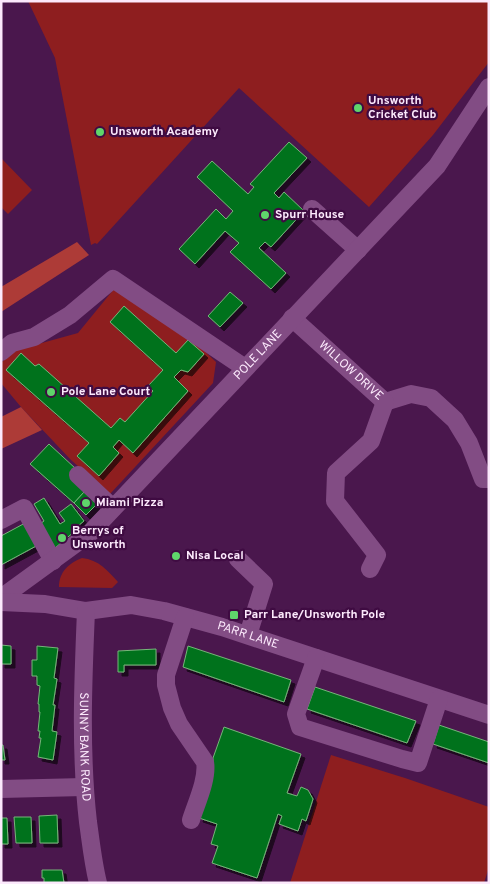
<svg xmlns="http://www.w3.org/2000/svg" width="490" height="884" font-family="Overpass,sans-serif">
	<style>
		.green { fill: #8e1e1f }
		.forest { fill: #ad3b37 }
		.building { fill: #00721e; stroke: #76b579; filter: url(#shadow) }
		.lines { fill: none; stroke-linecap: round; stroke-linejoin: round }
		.minor { stroke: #824c84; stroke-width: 18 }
		.poi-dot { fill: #5fd56b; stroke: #3f0b42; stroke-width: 2 }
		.labels { text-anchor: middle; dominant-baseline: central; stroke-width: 4.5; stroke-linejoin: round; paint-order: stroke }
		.poi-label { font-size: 12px; font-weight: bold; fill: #fce9fc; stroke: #3f0b42; text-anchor: start }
		.street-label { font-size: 12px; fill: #fce9fc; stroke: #3f0b42 }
	</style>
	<defs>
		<filter id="shadow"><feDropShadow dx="4" dy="4" stdDeviation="0" flood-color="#0009"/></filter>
	</defs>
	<rect width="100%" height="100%" fill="#4a174d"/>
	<g class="green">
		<polygon points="28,1 489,1 489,62 433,135 369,207 239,88 97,244 95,243 91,245 55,58"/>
		<polygon points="1,158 32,190 8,214 1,207"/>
		<polygon points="114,289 196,343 216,362 213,383 110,494 71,460 21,407 1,383 1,363 13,351 78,333"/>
		<path d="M82,558C99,560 107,570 118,582L112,588L59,587C59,572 69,563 82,558Z"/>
		<polygon points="331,755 405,778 489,807 489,867 484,883 290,883"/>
	</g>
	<g class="forest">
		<polygon points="77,242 89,255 1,312 1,287"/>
		<polygon points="21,407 42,430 1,449 1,417"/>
	</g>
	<g class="building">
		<polygon points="289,142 307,158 274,193 279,198 284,192 304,211 271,247 265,242 259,248 286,273 271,289 230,252 239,243 225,231 195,264 179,249 216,209 226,219 233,211 197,177 212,161 248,194 254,187 250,184"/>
		<polygon points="230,292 243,303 220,327 208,316"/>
		<polygon points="124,306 176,353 188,340 204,354 188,372 181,370 174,377 188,391 133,453 119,440 113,447 119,453 99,476 77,456 89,443 6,370 21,353 35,366 39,364 111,428 120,418 125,422 153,391 148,386 163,370 110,322"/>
		<polygon points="49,444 76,469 85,491 74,503 30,464"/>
		<polygon points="85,491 98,503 86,515 74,503"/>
		<polygon points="44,498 60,524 65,521 59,513 71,504 84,521 73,530 75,531 55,548 37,526 44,521 34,504"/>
		<polygon points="27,522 38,545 1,565 1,536"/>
		<polygon points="1,645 11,646 11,664 1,664"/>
		<polygon points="37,646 58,648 54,678 57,679 53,705 55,705 52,731 57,732 53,760 38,757 41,738 39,738 40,731 38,731 40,712 39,712 39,704 38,704 40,686 37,685 37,676 32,676 32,660 37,660"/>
		<polygon points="188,646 291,680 284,702 183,667"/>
		<polygon points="156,649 156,665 124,665 124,672 118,672 118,651"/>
		<polygon points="315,687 416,721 407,743 307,709"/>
		<polygon points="439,725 489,742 489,763 433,744"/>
		<polygon points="224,727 301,754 287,793 297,796 301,787 308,790 313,799 306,821 302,819 298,831 279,824 282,816 278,814 257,878 212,863 218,846 211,844 217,824 199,818 213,774 213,758"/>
		<polygon points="1,745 3,745 5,760 1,760"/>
		<polygon points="57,815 58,843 40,843 39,816"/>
		<polygon points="14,817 31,817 32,843 16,843"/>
		<polygon points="1,818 7,818 8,844 1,844"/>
		<polygon points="42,870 62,870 64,883 44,883 44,878 42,878"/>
	</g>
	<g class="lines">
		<g class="minor">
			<polyline points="312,209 358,250"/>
			<path id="s1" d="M292,318L385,402L411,394L431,398L455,420L469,443L483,479H489"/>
			<polyline points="1,352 12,343 34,337 70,315 113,279 245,368"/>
			<polyline points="78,475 113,508"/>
			<polyline points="1,520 24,508 53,561"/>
			<polyline points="238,559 264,584 248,635"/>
			<polyline points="370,569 377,555 335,501 336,473 371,441 385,402"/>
			<path id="s2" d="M1,598L89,534L437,166L489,87"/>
			<path id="s3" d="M1,602L45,604L86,611L131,605L164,611L222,627L489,715"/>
			<path id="s4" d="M86,611C83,681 80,752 88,822C91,843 93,863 98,883"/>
			<path d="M185,617L166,675V685L172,708L179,724L205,762C208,779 196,804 191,820"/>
			<polyline points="316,658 296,714 300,727 402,759 418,763 439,699"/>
			<polyline points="1,789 84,787"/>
		</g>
	</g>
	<g class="poi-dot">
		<circle cx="358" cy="108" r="5"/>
		<circle cx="100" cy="132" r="5"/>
		<circle cx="265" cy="215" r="5"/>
		<circle cx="51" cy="392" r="5"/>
		<circle cx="86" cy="503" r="5"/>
		<circle cx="62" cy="538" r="5"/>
		<circle cx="176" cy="556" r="5"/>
		<rect x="229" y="610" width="10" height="10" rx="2.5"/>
	</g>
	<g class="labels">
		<g class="poi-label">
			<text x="368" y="101">Unsworth<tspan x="368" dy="14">Cricket Club</tspan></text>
			<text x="110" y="132">Unsworth Academy</text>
			<text x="275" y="215">Spurr House</text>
			<text x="61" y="392">Pole Lane Court</text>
			<text x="96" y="503">Miami Pizza</text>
			<text x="72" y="531">Berrys of<tspan x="72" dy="14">Unsworth</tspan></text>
			<text x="186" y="556">Nisa Local</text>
			<text x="244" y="615">Parr Lane/Unsworth Pole</text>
		</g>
		<g class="street-label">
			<text stroke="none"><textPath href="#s2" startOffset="355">POLE LANE</textPath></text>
			<text stroke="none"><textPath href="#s1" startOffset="79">WILLOW DRIVE</textPath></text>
			<text stroke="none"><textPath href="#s3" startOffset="252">PARR LANE</textPath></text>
			<text stroke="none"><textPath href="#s4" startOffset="136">SUNNY BANK ROAD</textPath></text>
		</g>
	</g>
	<rect width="490" height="884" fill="none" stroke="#fce9fc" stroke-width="5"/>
</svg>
